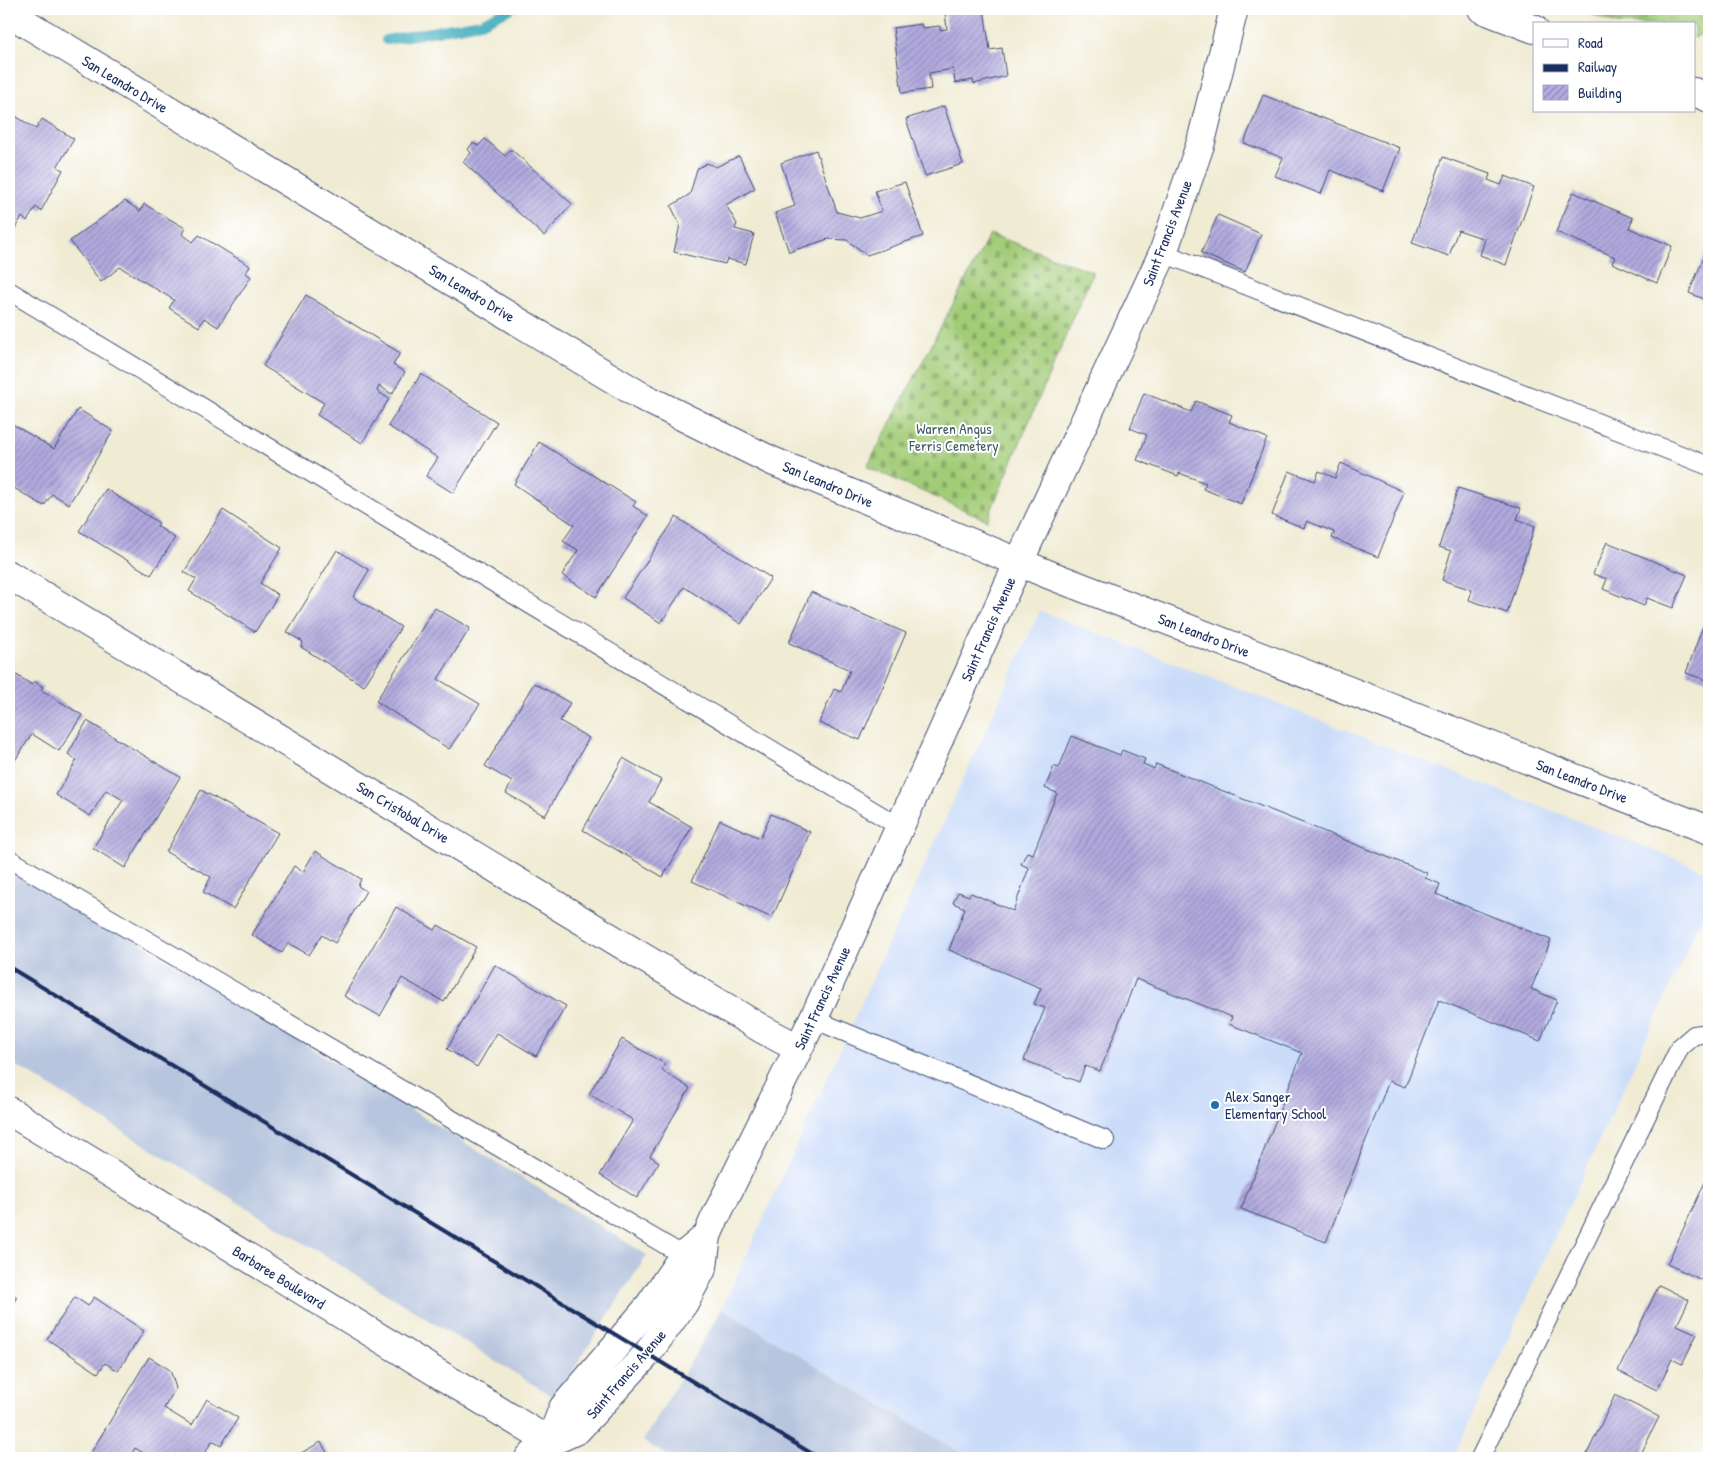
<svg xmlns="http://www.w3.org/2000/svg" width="1718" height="1467" font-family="'Patrick Hand',sans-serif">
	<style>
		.built { fill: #cbdcf9 }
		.railway { fill: #b7c5de }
		.cemetery { fill: url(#cemetery-stones); stroke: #5f7e6a }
		.park { fill: url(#park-tufts); stroke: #5f7e6a }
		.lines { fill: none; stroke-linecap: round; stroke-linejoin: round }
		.stream { stroke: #3caabb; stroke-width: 10 }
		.building { fill: url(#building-hatch) }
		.service-casing { stroke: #3b4b70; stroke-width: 20 }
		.minor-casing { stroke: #3b4b70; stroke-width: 30 }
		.tertiary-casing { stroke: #3b4b70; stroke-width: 30 }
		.service { stroke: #fff; stroke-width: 18 }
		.minor { stroke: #fff; stroke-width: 28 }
		.tertiary { stroke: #fff; stroke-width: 28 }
		.rail { stroke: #1b2f5e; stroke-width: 4 }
		.poi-dot { fill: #1f6fb2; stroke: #fff; stroke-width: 2 }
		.labels { text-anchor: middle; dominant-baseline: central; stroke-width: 4; stroke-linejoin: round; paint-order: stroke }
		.street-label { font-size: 15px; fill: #1b2f5e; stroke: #fff }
		.park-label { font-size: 15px; fill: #445e66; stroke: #fff }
		.poi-label { font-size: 15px; fill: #1b2f5e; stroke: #fff; text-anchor: start }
	</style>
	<defs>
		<pattern id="cemetery-stones" width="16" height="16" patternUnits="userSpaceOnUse" patternTransform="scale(1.25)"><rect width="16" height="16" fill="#a3cc77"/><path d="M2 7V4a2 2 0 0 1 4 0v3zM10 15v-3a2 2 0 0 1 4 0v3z" fill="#84a665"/></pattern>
		<pattern id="park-tufts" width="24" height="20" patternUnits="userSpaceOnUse" patternTransform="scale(1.25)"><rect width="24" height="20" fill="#a3cc77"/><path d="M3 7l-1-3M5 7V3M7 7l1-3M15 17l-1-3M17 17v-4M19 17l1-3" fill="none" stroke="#84a665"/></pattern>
		<pattern id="building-hatch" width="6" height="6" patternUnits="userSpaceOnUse" patternTransform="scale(1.25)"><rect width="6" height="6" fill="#b2aade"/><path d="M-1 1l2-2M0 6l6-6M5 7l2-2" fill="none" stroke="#908bb7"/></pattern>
	</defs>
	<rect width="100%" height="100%" fill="#fff"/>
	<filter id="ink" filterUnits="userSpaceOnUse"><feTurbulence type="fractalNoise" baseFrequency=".02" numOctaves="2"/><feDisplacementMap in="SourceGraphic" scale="10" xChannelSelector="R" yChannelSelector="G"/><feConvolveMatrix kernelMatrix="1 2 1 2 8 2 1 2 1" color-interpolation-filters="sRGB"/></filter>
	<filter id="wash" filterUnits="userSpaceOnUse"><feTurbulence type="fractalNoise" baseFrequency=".0096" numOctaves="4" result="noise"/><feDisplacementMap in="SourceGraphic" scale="20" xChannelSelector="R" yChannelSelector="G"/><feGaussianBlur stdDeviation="1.12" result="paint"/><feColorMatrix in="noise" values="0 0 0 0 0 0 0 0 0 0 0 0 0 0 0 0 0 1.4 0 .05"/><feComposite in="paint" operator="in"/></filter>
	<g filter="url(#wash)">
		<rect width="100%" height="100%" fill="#f0ebd3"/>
		<polygon class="built" points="1040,611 1709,872 1709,902 1453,1458 969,1458 722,1309"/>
		<g class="railway">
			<polygon points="9,862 647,1255 555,1398 9,1061"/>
			<polygon points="722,1309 969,1458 672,1458 643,1441"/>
		</g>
		<polygon class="cemetery" points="990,234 1093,272 987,520 867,467"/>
		<polygon class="park" points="1577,9 1709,9 1709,30 1694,38 1694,24 1617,24"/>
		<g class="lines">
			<polyline class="stream" points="386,40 481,23 510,9"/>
		</g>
		<g id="blocks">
			<g class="building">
				<polygon points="968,9 984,9 990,50 1002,48 1006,76 974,84 973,80 955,83 953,69 929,73 931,89 902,93 893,28 921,24 922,28 940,26 940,30 947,29 945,12"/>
				<polygon points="1263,95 1400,148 1383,191 1330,170 1321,194 1275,176 1283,158 1244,143"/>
				<polygon points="944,106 963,164 925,176 906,119"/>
				<polygon points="9,112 36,129 42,119 74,139 57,167 63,170 41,211 36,207 27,221 22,217 14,230 9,227"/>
				<polygon points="485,139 505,156 511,149 572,204 544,236 463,162 471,153 468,149 473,143 478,146"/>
				<polygon points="816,150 837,212 860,218 882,211 875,191 905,182 923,236 867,255 847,240 828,239 789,252 775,213 795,206 781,163"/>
				<polygon points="739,156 755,188 726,205 737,224 735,229 754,234 746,264 727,259 725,264 674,252 680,225 671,206 690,194 697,169 707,163 716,167"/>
				<polygon points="1443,157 1490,174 1488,180 1501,185 1505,176 1534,187 1506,265 1480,255 1485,239 1458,230 1449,256 1412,243"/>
				<polygon points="1573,192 1633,218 1629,228 1672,246 1657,283 1612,263 1615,257 1556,232"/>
				<polygon points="125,201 140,211 144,204 185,228 182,234 193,242 199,235 250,266 246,273 251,277 218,327 204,318 199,327 169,308 174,300 120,267 101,282 70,241"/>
				<polygon points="1218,215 1261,234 1245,272 1201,253"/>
				<polygon points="1707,249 1709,250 1709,301 1689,293"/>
				<polygon points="306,295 400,353 393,365 405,372 392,394 379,386 377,391 389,399 362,443 317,415 324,403 263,366"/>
				<polygon points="421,374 497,422 453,493 426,476 438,458 388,426"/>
				<polygon points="1144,393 1191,412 1196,401 1232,415 1229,422 1267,438 1241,504 1203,489 1206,483 1179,473 1178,476 1137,460 1147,435 1130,428"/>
				<polygon points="78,409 113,431 69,504 52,494 44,506 9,485 9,422 54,449"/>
				<polygon points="539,442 636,502 633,506 648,516 596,597 562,575 578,550 563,541 574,525 514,484"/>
				<polygon points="1341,463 1404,492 1378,557 1332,538 1334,532 1307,521 1304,528 1272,515 1289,471 1315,481 1319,471 1335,478"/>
				<polygon points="1458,488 1521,508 1517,519 1535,526 1507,613 1469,600 1472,590 1442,580 1451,551 1439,547"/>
				<polygon points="106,489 159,523 157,526 175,538 151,575 79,531"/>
				<polygon points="223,510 282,548 260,583 278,595 255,632 189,591 196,579 184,572"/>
				<polygon points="676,517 771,578 741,624 684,587 661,623 623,598"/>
				<polygon points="1607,542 1687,575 1673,608 1647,598 1644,606 1603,589 1607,579 1593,574"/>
				<polygon points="337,550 369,570 353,597 401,627 364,686 301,647 303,642 287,632"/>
				<polygon points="811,592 906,633 860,740 819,723 834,689 841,692 850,670 789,643"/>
				<polygon points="435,608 470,628 438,679 480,704 449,749 376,701"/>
				<polygon points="1709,609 1709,681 1686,673"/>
				<polygon points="9,670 32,685 34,681 43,687 41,690 82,715 59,751 32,734 14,762 9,759"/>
				<polygon points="534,683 570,703 560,721 589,738 545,816 506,793 512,782 485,766"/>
				<polygon points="87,721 180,777 125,868 93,848 123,800 106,790 90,816 56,795 77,760 68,754"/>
				<polygon points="1072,736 1120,755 1122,750 1145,759 1143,764 1154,769 1156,764 1427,873 1425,878 1440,884 1436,894 1551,940 1531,989 1557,1000 1540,1041 1439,1000 1405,1087 1389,1081 1326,1242 1241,1209 1302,1053 1229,1024 1232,1017 1136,979 1100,1071 1085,1066 1079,1082 1024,1060 1045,1008 1034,1004 1041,988 949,950 965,908 953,903 958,892 969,896 971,893 1013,911 1029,868 1021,864 1027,852 1033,854 1057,793 1045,788 1054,766 1059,768"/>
				<polygon points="623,758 661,780 649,802 692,827 663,877 583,830"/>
				<polygon points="201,790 278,833 233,909 203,892 211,877 166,852"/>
				<polygon points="771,814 810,832 772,918 692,881 720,820 760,838"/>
				<polygon points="315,851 361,879 358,886 366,891 335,943 322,935 309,955 288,943 282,953 252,935 294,866 303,872"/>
				<polygon points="396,907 435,930 438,925 476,947 444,1002 402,978 380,1016 344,996"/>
				<polygon points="495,965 566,1006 536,1056 497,1033 477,1067 447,1049"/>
				<polygon points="622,1039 665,1064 662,1071 690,1088 650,1156 659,1162 637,1198 600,1175 633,1120 589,1094"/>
				<polygon points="1706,1180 1709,1182 1709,1272 1706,1271 1702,1280 1667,1264"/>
				<polygon points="1659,1285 1689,1300 1677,1325 1697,1334 1682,1364 1672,1359 1657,1390 1618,1371"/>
				<polygon points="9,1292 17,1297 9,1310"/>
				<polygon points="75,1297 88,1306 94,1297 144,1331 118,1371 105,1363 98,1373 47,1339"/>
				<polygon points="149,1357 170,1370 176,1388 164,1408 192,1425 207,1399 238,1418 221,1446 212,1441 202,1458 152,1458 135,1448 129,1458 96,1458 90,1454"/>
				<polygon points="1615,1395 1659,1417 1639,1458 1585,1458"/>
				<polygon points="321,1442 330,1458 292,1458"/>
			</g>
		</g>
	</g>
	<g filter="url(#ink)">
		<use href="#blocks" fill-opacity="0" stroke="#3b4b70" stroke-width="1"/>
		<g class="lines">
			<g class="service-casing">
				<g id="service">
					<polyline points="1163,253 1709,466"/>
					<polyline points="9,291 900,827"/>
					<polyline points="9,859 691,1260"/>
					<polyline points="813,1019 1105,1140"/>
					<polyline points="1480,1458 1680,1047 1694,1035 1709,1033"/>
				</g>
			</g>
			<g class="minor-casing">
				<g id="minor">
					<polyline points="1482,9 1534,29"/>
					<polyline points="9,13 641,396 772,461 1050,575 1709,830"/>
					<polyline points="1694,92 1709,98"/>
					<polyline points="9,575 762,1029 798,1048"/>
					<polyline points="9,1111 550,1442"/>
				</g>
			</g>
			<g class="tertiary-casing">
				<g id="tertiary">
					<polyline points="550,1442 563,1408 647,1309 683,1256 707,1236"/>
					<polyline points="529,1458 550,1442 577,1430 647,1354 684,1303 703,1267 707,1236 714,1220 819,1007 1005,592 1163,253 1201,142 1234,9"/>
				</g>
			</g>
			<use href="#service" class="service"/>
			<use href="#minor" class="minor"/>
			<use href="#tertiary" class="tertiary"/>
			<polyline class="rail" points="9,967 819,1458"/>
		</g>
	</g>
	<circle class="poi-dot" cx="1215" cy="1105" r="5"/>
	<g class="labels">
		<g class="street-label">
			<text transform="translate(125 84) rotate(31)">San Leandro Drive</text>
			<text transform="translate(1167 233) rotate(-69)">Saint Francis Avenue</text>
			<text transform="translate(472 293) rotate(31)">San Leandro Drive</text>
			<text transform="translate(828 484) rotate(23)">San Leandro Drive</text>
			<text transform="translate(988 629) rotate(-66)">Saint Francis Avenue</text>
			<text transform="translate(1204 635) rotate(21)">San Leandro Drive</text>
			<text transform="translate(1582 781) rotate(21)">San Leandro Drive</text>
			<text transform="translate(403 812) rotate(31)">San Cristobal Drive</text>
			<text transform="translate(822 998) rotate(-65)">Saint Francis Avenue</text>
			<text transform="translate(279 1277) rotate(32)">Barbaree Boulevard</text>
			<text transform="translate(626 1374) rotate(-49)">Saint Francis Avenue</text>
		</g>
		<g class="park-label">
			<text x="954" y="428">Warren Angus<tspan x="954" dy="17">Ferris Cemetery</tspan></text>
		</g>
		<g class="poi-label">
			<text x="1225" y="1096">Alex Sanger<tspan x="1225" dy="17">Elementary School</tspan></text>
		</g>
	</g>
	<rect width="1718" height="1467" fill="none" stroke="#fff" stroke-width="30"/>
	<rect x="1533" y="22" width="162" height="90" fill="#ffffff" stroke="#a4acbf"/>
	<rect x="1543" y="39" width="25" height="8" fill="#ffffff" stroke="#a4acbf"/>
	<text x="1578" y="48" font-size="15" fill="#1b2f5e">Road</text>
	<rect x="1543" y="64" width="25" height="8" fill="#1b2f5e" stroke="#a4acbf"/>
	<text x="1578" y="72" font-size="15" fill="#1b2f5e">Railway</text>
	<rect x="1543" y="85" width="25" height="15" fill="url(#building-hatch)" stroke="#a4acbf"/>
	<text x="1578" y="98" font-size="15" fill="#1b2f5e">Building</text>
</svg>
